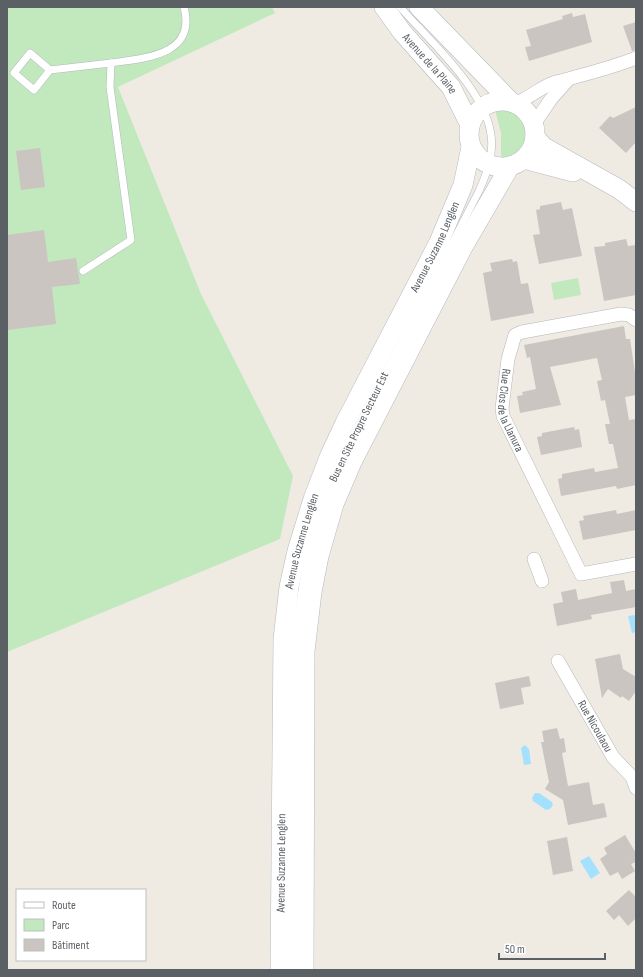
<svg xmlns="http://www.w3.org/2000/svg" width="643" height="977" font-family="'Sofia Sans Condensed',sans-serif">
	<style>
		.green { fill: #c2e8be }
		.water { fill: #a3e1ff }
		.building { fill: #cac5c0 }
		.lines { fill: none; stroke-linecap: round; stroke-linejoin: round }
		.lane-casing { stroke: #b4b7bb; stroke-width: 8 }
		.street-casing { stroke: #b4b7bb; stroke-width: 14 }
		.secondary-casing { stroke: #b5b9be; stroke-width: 20 }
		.lane { stroke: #fff; stroke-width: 7 }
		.street { stroke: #fff; stroke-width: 13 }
		.secondary { stroke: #fff; stroke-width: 19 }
		.labels { text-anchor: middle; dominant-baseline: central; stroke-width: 3; stroke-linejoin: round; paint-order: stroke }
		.street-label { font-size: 12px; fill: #5b6065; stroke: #fff }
	</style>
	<rect width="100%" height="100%" fill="#efebe3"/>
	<g class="green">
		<polygon points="7,7 272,7 275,13 118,87 201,294 293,476 280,539 7,652"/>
		<path d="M498,108C537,107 538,159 501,159V133L495,110Z"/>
		<polygon points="578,278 581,295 554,300 551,283"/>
	</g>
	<g class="water">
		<polygon points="635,615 636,632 632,633 628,616"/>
		<polygon points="525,745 529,749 531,764 524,765 521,748"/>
		<polygon points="535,793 539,793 552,802 553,805 550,809 546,810 533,801 532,798"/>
		<polygon points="589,856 600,873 591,879 580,861"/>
	</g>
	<g class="building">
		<polygon points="572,13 573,17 585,14 592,42 529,61 525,47 531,46 526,30 563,19 562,16"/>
		<polygon points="636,22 636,50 632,51 623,26"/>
		<polygon points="636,107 636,142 626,153 599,128 610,116 613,118"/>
		<polygon points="40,148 45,187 21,190 16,151"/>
		<polygon points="561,202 563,210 572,208 582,256 539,264 533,235 540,234 536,210 540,209 540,206"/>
		<polygon points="44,230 48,262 76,258 80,284 52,287 56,324 7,330 7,235"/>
		<polygon points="626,239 628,246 636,245 636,295 604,301 594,247 605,246 605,243"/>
		<polygon points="512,259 513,262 517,261 521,284 528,283 534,313 491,321 483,273 492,271 490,263"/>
		<polygon points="624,326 626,339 630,339 636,379 636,395 625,397 629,420 636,419 636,485 617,489 616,486 561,496 558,479 562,478 562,474 594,468 595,472 618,468 613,444 609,444 605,424 610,424 605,400 601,401 597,381 602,380 597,358 550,367 561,405 520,413 517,396 523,395 522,392 536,389 530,357 527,358 524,345"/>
		<polygon points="574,427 575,430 579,429 582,447 541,455 537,437 542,436 542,433"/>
		<polygon points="616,510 617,514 636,510 636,530 583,540 579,521 584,520 583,516"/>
		<polygon points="624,580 626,591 636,589 636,607 591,615 592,619 557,626 553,604 563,602 561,592 576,589 578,600 612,593 610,582"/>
		<polygon points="620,654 623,669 636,677 636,691 629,701 622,696 621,698 608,689 602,698 595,659"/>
		<polygon points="529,676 531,686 521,688 524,704 500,709 495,683"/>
		<polygon points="557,728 560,739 564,738 566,752 562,753 568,786 589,782 593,805 604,803 607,817 568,825 563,800 545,789 549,782 541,742 544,742 542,731"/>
		<polygon points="625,835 636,853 636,862 631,864 635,871 622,879 618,872 610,876 600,859 607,854 604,848"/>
		<polygon points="567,837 573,871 553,875 547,841"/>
		<polygon points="629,890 636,897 636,918 628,926 619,915 614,920 606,911"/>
	</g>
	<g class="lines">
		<g class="lane-casing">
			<g id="lane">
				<polygon points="30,53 50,70 34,90 14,73"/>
				<polyline points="50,70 111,63"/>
				<path d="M83,271L131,240L110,87L111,63C144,58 197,56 184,7"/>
				<path d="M292,970L294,651L296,625L308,555L323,503L341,459L479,191C487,173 494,154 491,135C486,91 429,40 400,7"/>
			</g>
		</g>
		<g class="street-casing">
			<g id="street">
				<path d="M515,104C527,99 543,86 553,83C581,75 609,69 636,58"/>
				<polyline points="534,124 551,99 567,81"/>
				<path id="s1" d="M636,320L629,315L621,314L522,332L515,335L508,359L502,408L503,416L581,574L636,564"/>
				<polyline points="534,559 542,581"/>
				<path id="s2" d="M558,661L613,757L632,777L636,788"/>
			</g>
		</g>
		<g class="secondary-casing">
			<g id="secondary">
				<path id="s3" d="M384,7L402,32L451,87L470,125"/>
				<polyline points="419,7 511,102"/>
				<circle cx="502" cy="134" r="33"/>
				<polyline points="535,137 544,147 619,189 636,202"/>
				<polyline points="524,159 573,172"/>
				<path id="s4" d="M280,970L283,639L289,587L297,551L313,499L330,455L345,423L439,242L463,185L471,147"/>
				<polyline points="304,970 305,651 312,592 319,556 334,504 352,462 463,247 510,166"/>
			</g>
		</g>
		<use href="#lane" class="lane"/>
		<use href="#street" class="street"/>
		<use href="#secondary" class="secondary"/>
	</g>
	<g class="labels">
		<g class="street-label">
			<text stroke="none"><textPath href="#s3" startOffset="73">Avenue de la Plaine</textPath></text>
			<text stroke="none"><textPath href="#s4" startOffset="755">Avenue Suzanne Lenglen</textPath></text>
			<text stroke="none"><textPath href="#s1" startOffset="203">Rue Clos de la Llanura</textPath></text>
			<text transform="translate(359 427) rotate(-64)">Bus en Site Propre Secteur Est</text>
			<text stroke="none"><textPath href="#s4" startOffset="431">Avenue Suzanne Lenglen</textPath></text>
			<text stroke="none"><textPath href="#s2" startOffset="75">Rue Nicoulaou</textPath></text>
			<text stroke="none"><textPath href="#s4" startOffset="107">Avenue Suzanne Lenglen</textPath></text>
		</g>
	</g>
	<rect width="643" height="977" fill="none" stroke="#5b6065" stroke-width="16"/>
	<rect x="16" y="889" width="130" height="72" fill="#ffffff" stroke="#bdbfc1"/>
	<rect x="24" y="902" width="20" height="6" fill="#ffffff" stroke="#bdbfc1"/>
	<text x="52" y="909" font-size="12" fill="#5b6065">Route</text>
	<rect x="24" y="919" width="20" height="12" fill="#c2e8be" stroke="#bdbfc1"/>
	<text x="52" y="929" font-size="12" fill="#5b6065">Parc</text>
	<rect x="24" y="939" width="20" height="12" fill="#cac5c0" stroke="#bdbfc1"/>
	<text x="52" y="949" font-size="12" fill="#5b6065">Bâtiment</text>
	<path d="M499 953v6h106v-6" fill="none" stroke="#5b6065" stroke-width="2"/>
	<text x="505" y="953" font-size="12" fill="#5b6065" stroke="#ffffff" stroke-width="3" paint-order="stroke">50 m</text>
</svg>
